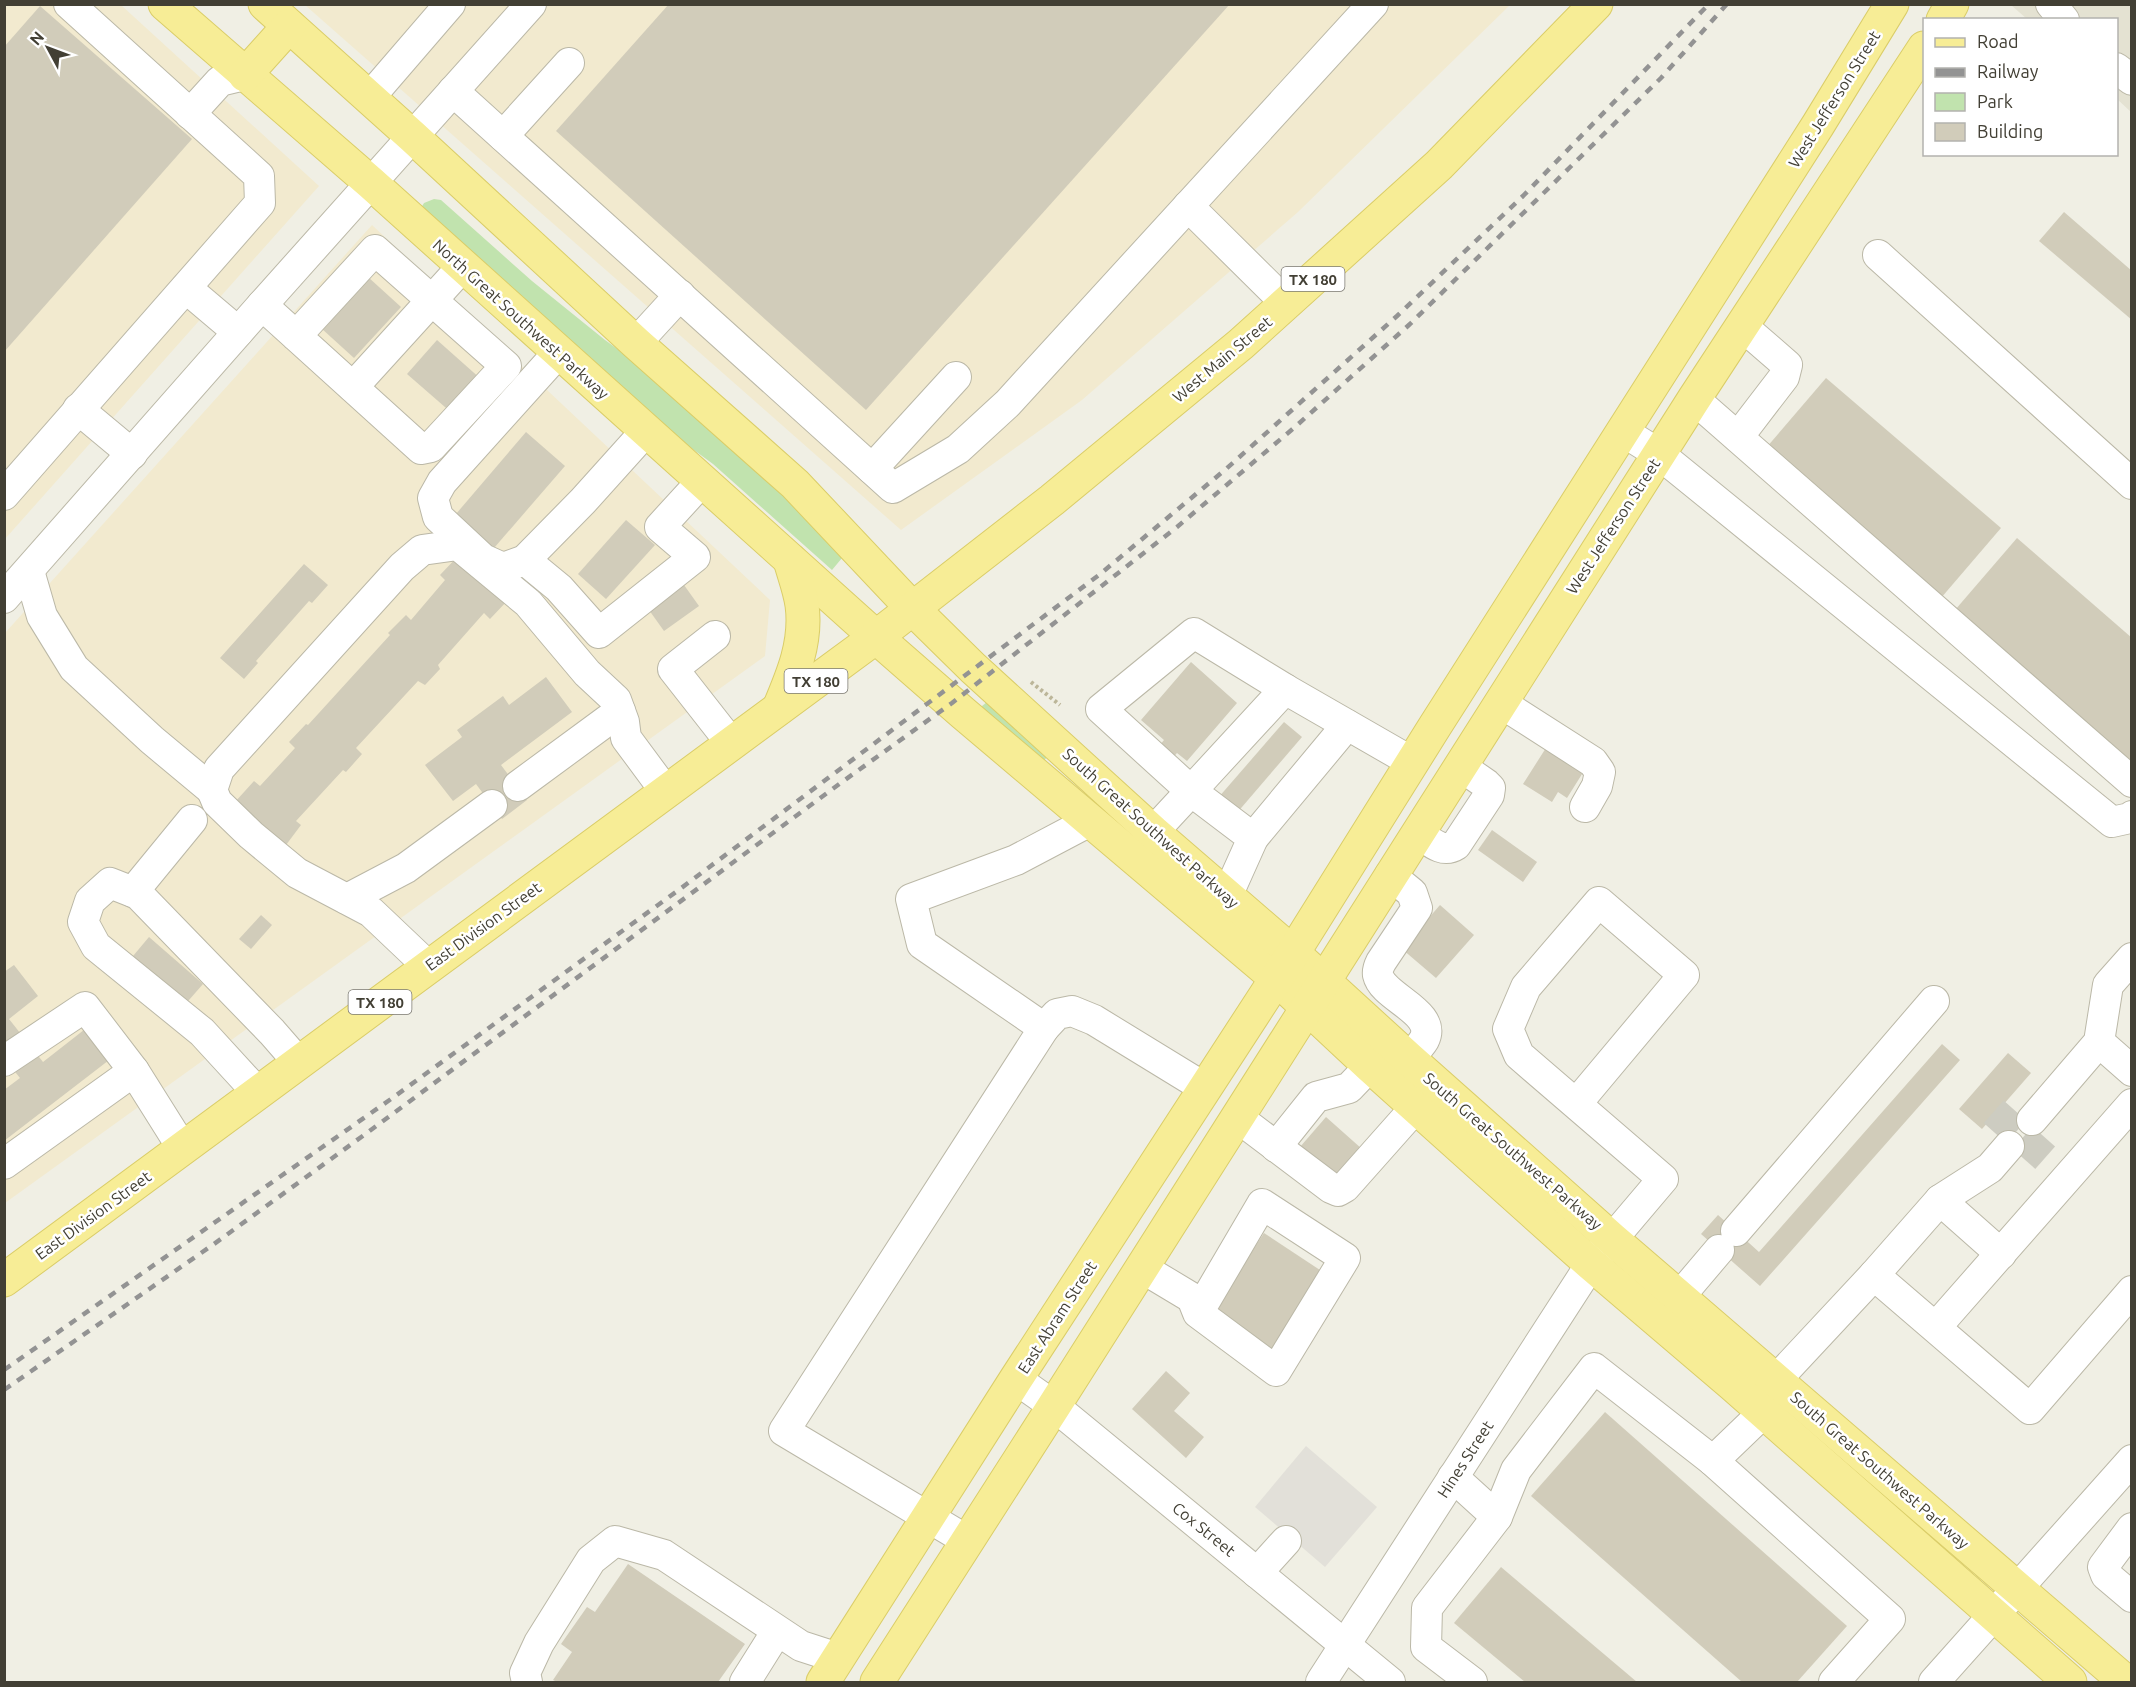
<svg xmlns="http://www.w3.org/2000/svg" width="2136" height="1687" font-family="Ubuntu,sans-serif">
	<style>
		.residential { fill: #e4e2d2 }
		.commercial { fill: #f2eacf }
		.industrial { fill: #e2e0d9 }
		.green { fill: #c1e3ae }
		.building { fill: #d1ccba }
		.lines { fill: none; stroke-linecap: round; stroke-linejoin: round }
		.minor-tunnel { stroke: #cdccc1; stroke-width: 30; stroke-dasharray: 30 15; stroke-linecap: butt }
		.minor-casing { stroke: #bbb8a7; stroke-width: 32 }
		.major-casing { stroke: #dacd68; stroke-width: 35 }
		.path { stroke: #bcb699; stroke-width: 4; stroke-dasharray: 3 3; stroke-linecap: butt }
		.minor { stroke: #fff; stroke-width: 30 }
		.major { stroke: #f7ed96; stroke-width: 33 }
		.rail { stroke: #939393; stroke-width: 4.5; stroke-dasharray: 8 8; stroke-linecap: butt }
		.labels { text-anchor: middle; dominant-baseline: central; stroke-width: 5; stroke-linejoin: round; paint-order: stroke }
		.shield { fill: #fff; stroke: #7b7971; stroke-width: 1.5 }
		.shield-label { font-size: 15px; font-weight: bold; fill: #423f34 }
		.street-label { font-size: 16px; fill: #423f34; stroke: #fff }
	</style>
	<rect width="100%" height="100%" fill="#f0efe4"/>
	<polygon class="residential" points="2011,5 2131,5 2131,112 2117,99 2116,20 2027,19"/>
	<g class="commercial">
		<polygon points="5,5 121,5 319,186 5,539"/>
		<polygon points="305,5 1510,5 1298,212 1082,400 901,530"/>
		<polygon points="372,225 770,600 765,656 5,1203 5,633"/>
	</g>
	<polygon class="industrial" points="1306,1446 1377,1507 1325,1567 1255,1507"/>
	<g class="green">
		<polygon points="434,199 441,200 532,281 605,340 649,372 762,473 842,558 832,570 713,464 611,389 421,208 424,203"/>
		<polygon points="987,702 1047,757 1043,762 977,710"/>
	</g>
	<g class="building">
		<polygon points="669,4 1230,4 866,410 556,131"/>
		<polygon points="40,6 192,139 4,352 4,47"/>
		<polygon points="2064,212 2132,271 2132,320 2039,241"/>
		<polygon points="368,277 401,307 354,358 321,328"/>
		<polygon points="437,340 482,380 453,414 407,374"/>
		<polygon points="1826,378 2001,528 1935,605 1760,455"/>
		<polygon points="526,432 565,466 488,555 450,521"/>
		<polygon points="626,520 655,545 606,599 578,574"/>
		<polygon points="2017,538 2132,638 2132,776 1949,617"/>
		<polygon points="459,555 508,600 490,619 484,613 438,665 440,669 425,685 418,681 356,748 362,754 346,772 343,770 296,821 301,825 286,845 235,802 254,781 260,786 295,748 289,742 306,724 308,725 390,635 388,633 406,615 411,620 445,580 440,575"/>
		<polygon points="304,564 328,585 312,603 309,601 256,661 258,663 244,679 220,658"/>
		<polygon points="684,585 699,606 664,631 649,610"/>
		<polygon points="1191,662 1237,703 1187,761 1177,753 1168,763 1155,751 1164,740 1141,720"/>
		<polygon points="546,677 572,712 501,765 527,800 502,819 476,784 453,801 425,765 462,737 457,730 503,696 509,705"/>
		<polygon points="1284,722 1302,737 1236,814 1218,798"/>
		<polygon points="1551,740 1589,763 1567,798 1558,792 1552,802 1523,784"/>
		<polygon points="1492,830 1537,862 1523,882 1478,850"/>
		<polygon points="1440,905 1474,935 1436,978 1402,949"/>
		<polygon points="261,915 272,925 251,949 239,939"/>
		<polygon points="149,937 203,984 182,1008 128,962"/>
		<polygon points="14,965 38,996 9,1019 43,1062 89,1026 113,1057 4,1141 4,1090 20,1078 4,1058 4,972"/>
		<polygon points="1942,1044 1960,1060 1760,1286 1701,1234 1718,1215 1759,1252"/>
		<polygon points="2008,1053 2031,1073 1982,1129 1959,1109"/>
		<polygon points="1326,1117 1362,1149 1337,1179 1300,1147"/>
		<polygon points="1264,1233 1326,1274 1275,1351 1213,1310"/>
		<polygon points="1166,1371 1190,1393 1174,1411 1204,1437 1186,1458 1132,1409"/>
		<polygon points="1605,1412 1847,1626 1797,1682 1742,1682 1531,1496"/>
		<polygon points="628,1564 745,1644 718,1682 557,1682 553,1680 572,1652 561,1644 587,1607 595,1612"/>
		<polygon points="1501,1567 1637,1682 1525,1682 1454,1623"/>
	</g>
	<g class="lines">
		<g class="minor-tunnel">
			<polyline points="1995,1133 2018,1107"/>
			<polyline points="2024,1159 2046,1134"/>
		</g>
		<g class="minor-casing">
			<g id="minor">
				<polyline points="2051,4 2064,20"/>
				<polyline points="2116,68 2132,80"/>
				<polyline points="453,91 893,488 958,449 1008,403 1373,4"/>
				<polyline points="369,98 450,4"/>
				<polyline points="190,114 220,81 245,75"/>
				<polyline points="503,136 569,63"/>
				<polyline points="1188,206 1286,303"/>
				<polyline points="1878,255 2132,484"/>
				<polyline points="186,288 238,332"/>
				<polyline points="262,305 421,449 431,447 506,366 375,250 296,336"/>
				<polyline points="636,343 680,295"/>
				<polyline points="558,353 442,482 433,498 438,517 483,559 503,568 525,560 583,501 646,431"/>
				<polyline points="353,387 463,266"/>
				<polyline points="1694,399 2132,782"/>
				<polyline points="78,409 132,454"/>
				<polyline points="1622,431 1659,454 2112,822 2130,818 2132,816"/>
				<polyline points="1738,437 1784,377 1787,365 1742,326"/>
				<polyline points="872,469 956,377"/>
				<polyline points="4,495 260,203 259,176 69,4"/>
				<polyline points="525,560 559,588 599,633 695,557 660,527 702,481"/>
				<polyline points="29,571 42,616 74,668 152,740 212,790"/>
				<polyline points="4,598 262,305 531,4"/>
				<polyline points="715,636 673,669 731,743"/>
				<polyline points="1501,703 1593,762 1600,772 1597,786 1585,807"/>
				<polyline points="518,786 620,711"/>
				<polyline points="1153,832 1191,791 1101,709 1194,633 1285,689"/>
				<path d="M1418,833C1430,841 1442,854 1456,845L1489,795L1490,788L1486,784L1460,766"/>
				<polyline points="1253,838 1347,725"/>
				<path d="M1390,875L1412,893L1417,908L1381,962C1379,966 1377,970 1378,975C1383,998 1438,1012 1424,1040C1420,1047 1413,1053 1408,1058"/>
				<polyline points="133,892 192,820"/>
				<polyline points="1227,896 1253,838 1191,791 1285,689 1412,762"/>
				<polyline points="347,899 406,868 492,805"/>
				<polyline points="429,967 371,912 297,873 251,835 217,802 212,790 219,769 402,567 422,550 458,545 528,603 587,673 616,700 624,722 626,738 666,792"/>
				<polyline points="1044,1028 1057,1014 1072,1011 1094,1020 1205,1088"/>
				<polyline points="2099,1042 2132,1071"/>
				<polyline points="4,1061 85,1007 134,1071"/>
				<polyline points="258,1093 202,1032 96,946 83,922 90,901 110,883 138,894 272,1032 299,1063"/>
				<polyline points="1237,1117 1331,1188 1338,1191 1345,1187 1416,1107"/>
				<polyline points="2032,1120 2099,1042 2108,985 2132,958"/>
				<polyline points="1276,1147 1316,1097 1349,1088 1370,1066"/>
				<polyline points="4,1164 134,1071 183,1149"/>
				<polyline points="1940,1200 2001,1254"/>
				<polyline points="1736,1231 1934,1001"/>
				<polyline points="1142,1268 1192,1298 1198,1313 1276,1371 1345,1258 1262,1204 1198,1313"/>
				<polyline points="1874,1275 1940,1200 1990,1168 2009,1146"/>
				<polyline points="1680,1296 1719,1250"/>
				<polyline points="1936,1327 2132,1104"/>
				<polyline points="1016,1379 1054,1406 1390,1682"/>
				<polyline points="1776,1380 1874,1275 2030,1409 2132,1291"/>
				<polyline points="1764,1412 1713,1461 1890,1619 1834,1682"/>
				<polyline points="1453,1477 1497,1517"/>
				<polyline points="2132,1528 2103,1567 2106,1575 2132,1597"/>
				<polyline points="968,1541 784,1431 1044,1028 922,944 911,899 1016,860 1090,821"/>
				<polyline points="1257,1573 1286,1541"/>
				<polyline points="527,1682 525,1673 539,1643 591,1560 615,1541 664,1555 801,1646 838,1658"/>
				<polyline points="745,1682 777,1631"/>
				<polyline points="1321,1682 1591,1264 1663,1179 1519,1055 1508,1029 1526,987 1599,902 1684,975 1576,1104"/>
				<polyline points="1472,1682 1426,1647 1427,1608 1497,1517 1516,1470 1594,1368 1713,1461"/>
				<polyline points="1934,1682 2132,1460"/>
			</g>
		</g>
		<g class="major-casing">
			<g id="major">
				<polyline points="165,4 371,183 876,637 963,713 1277,979 1370,1066 1591,1264 1733,1385 2070,1682"/>
				<polyline points="265,4 413,137 636,343 795,484 912,608 973,668 1153,832 1293,953 1408,1058 1612,1239 2126,1682"/>
				<polyline points="1943,20 1952,4"/>
				<polyline points="245,75 289,26"/>
				<path d="M779,708C793,675 807,642 802,605C800,590 794,575 790,560"/>
				<polyline points="4,1280 876,637 1052,500 1241,344 1439,165 1596,4"/>
				<polyline points="823,1682 1016,1379 1293,953 1435,726 1818,125 1892,4"/>
				<polyline points="877,1682 1054,1406 1694,399 1924,48"/>
			</g>
		</g>
		<polyline class="path" points="1031,682 1060,705"/>
		<use href="#minor" class="minor"/>
		<use href="#major" class="major"/>
		<g class="rail">
			<polyline points="4,1370 391,1099 680,889 1099,575 1226,469 1397,316 1523,196 1709,4"/>
			<polyline points="4,1390 214,1244 364,1135 842,782 952,703 1177,527 1295,427 1410,324 1661,78 1727,4"/>
		</g>
	</g>
	<g class="labels">
		<g class="shield">
			<rect x="1281.5" y="267" width="63" height="24" rx="4.5"/>
			<rect x="784.5" y="669" width="63" height="24" rx="4.5"/>
			<rect x="348.5" y="990" width="63" height="24" rx="4.5"/>
		</g>
		<g class="shield-label">
			<text x="1313" y="279">TX 180</text>
			<text x="816" y="681">TX 180</text>
			<text x="380" y="1002">TX 180</text>
		</g>
		<g class="street-label">
			<text transform="translate(1834 99) rotate(-58)">West Jefferson Street</text>
			<text transform="translate(521 319) rotate(42)">North Great Southwest Parkway</text>
			<text transform="translate(1222 359) rotate(-40)">West Main Street</text>
			<text transform="translate(1613 526) rotate(-57)">West Jefferson Street</text>
			<text transform="translate(1151 828) rotate(42)">South Great Southwest Parkway</text>
			<text transform="translate(483 926) rotate(-36)">East Division Street</text>
			<text transform="translate(1513 1151) rotate(41)">South Great Southwest Parkway</text>
			<text transform="translate(93 1215) rotate(-36)">East Division Street</text>
			<text transform="translate(1057 1317) rotate(-57)">East Abram Street</text>
			<text transform="translate(1465 1459) rotate(-57)">Hines Street</text>
			<text transform="translate(1880 1470) rotate(41)">South Great Southwest Parkway</text>
			<text transform="translate(1204 1529) rotate(39)">Cox Street</text>
		</g>
	</g>
	<rect width="2136" height="1687" fill="none" stroke="#423f34" stroke-width="12"/>
	<rect x="1923" y="18" width="195" height="138" fill="#ffffff" stroke="#b3b2ae" stroke-width="1.5"/>
	<rect x="1935" y="38" width="30" height="9" fill="#f7ed96" stroke="#b3b2ae" stroke-width="1.5"/>
	<text x="1977" y="48" font-size="18" fill="#423f34">Road</text>
	<rect x="1935" y="68" width="30" height="9" fill="#939393" stroke="#b3b2ae" stroke-width="1.5"/>
	<text x="1977" y="78" font-size="18" fill="#423f34">Railway</text>
	<rect x="1935" y="93" width="30" height="18" fill="#c1e3ae" stroke="#b3b2ae" stroke-width="1.5"/>
	<text x="1977" y="108" font-size="18" fill="#423f34">Park</text>
	<rect x="1935" y="123" width="30" height="18" fill="#d1ccba" stroke="#b3b2ae" stroke-width="1.5"/>
	<text x="1977" y="138" font-size="18" fill="#423f34">Building</text>
	<g transform="translate(48 48) rotate(311)" stroke="#ffffff" stroke-width="4.5" paint-order="stroke">
	<path d="M0-4.5L10 22L0 15L-10 22Z" fill="#423f34"/>
	<text y="-9" font-size="16" font-weight="bold" text-anchor="middle" fill="#423f34">N</text>
	</g>
</svg>
